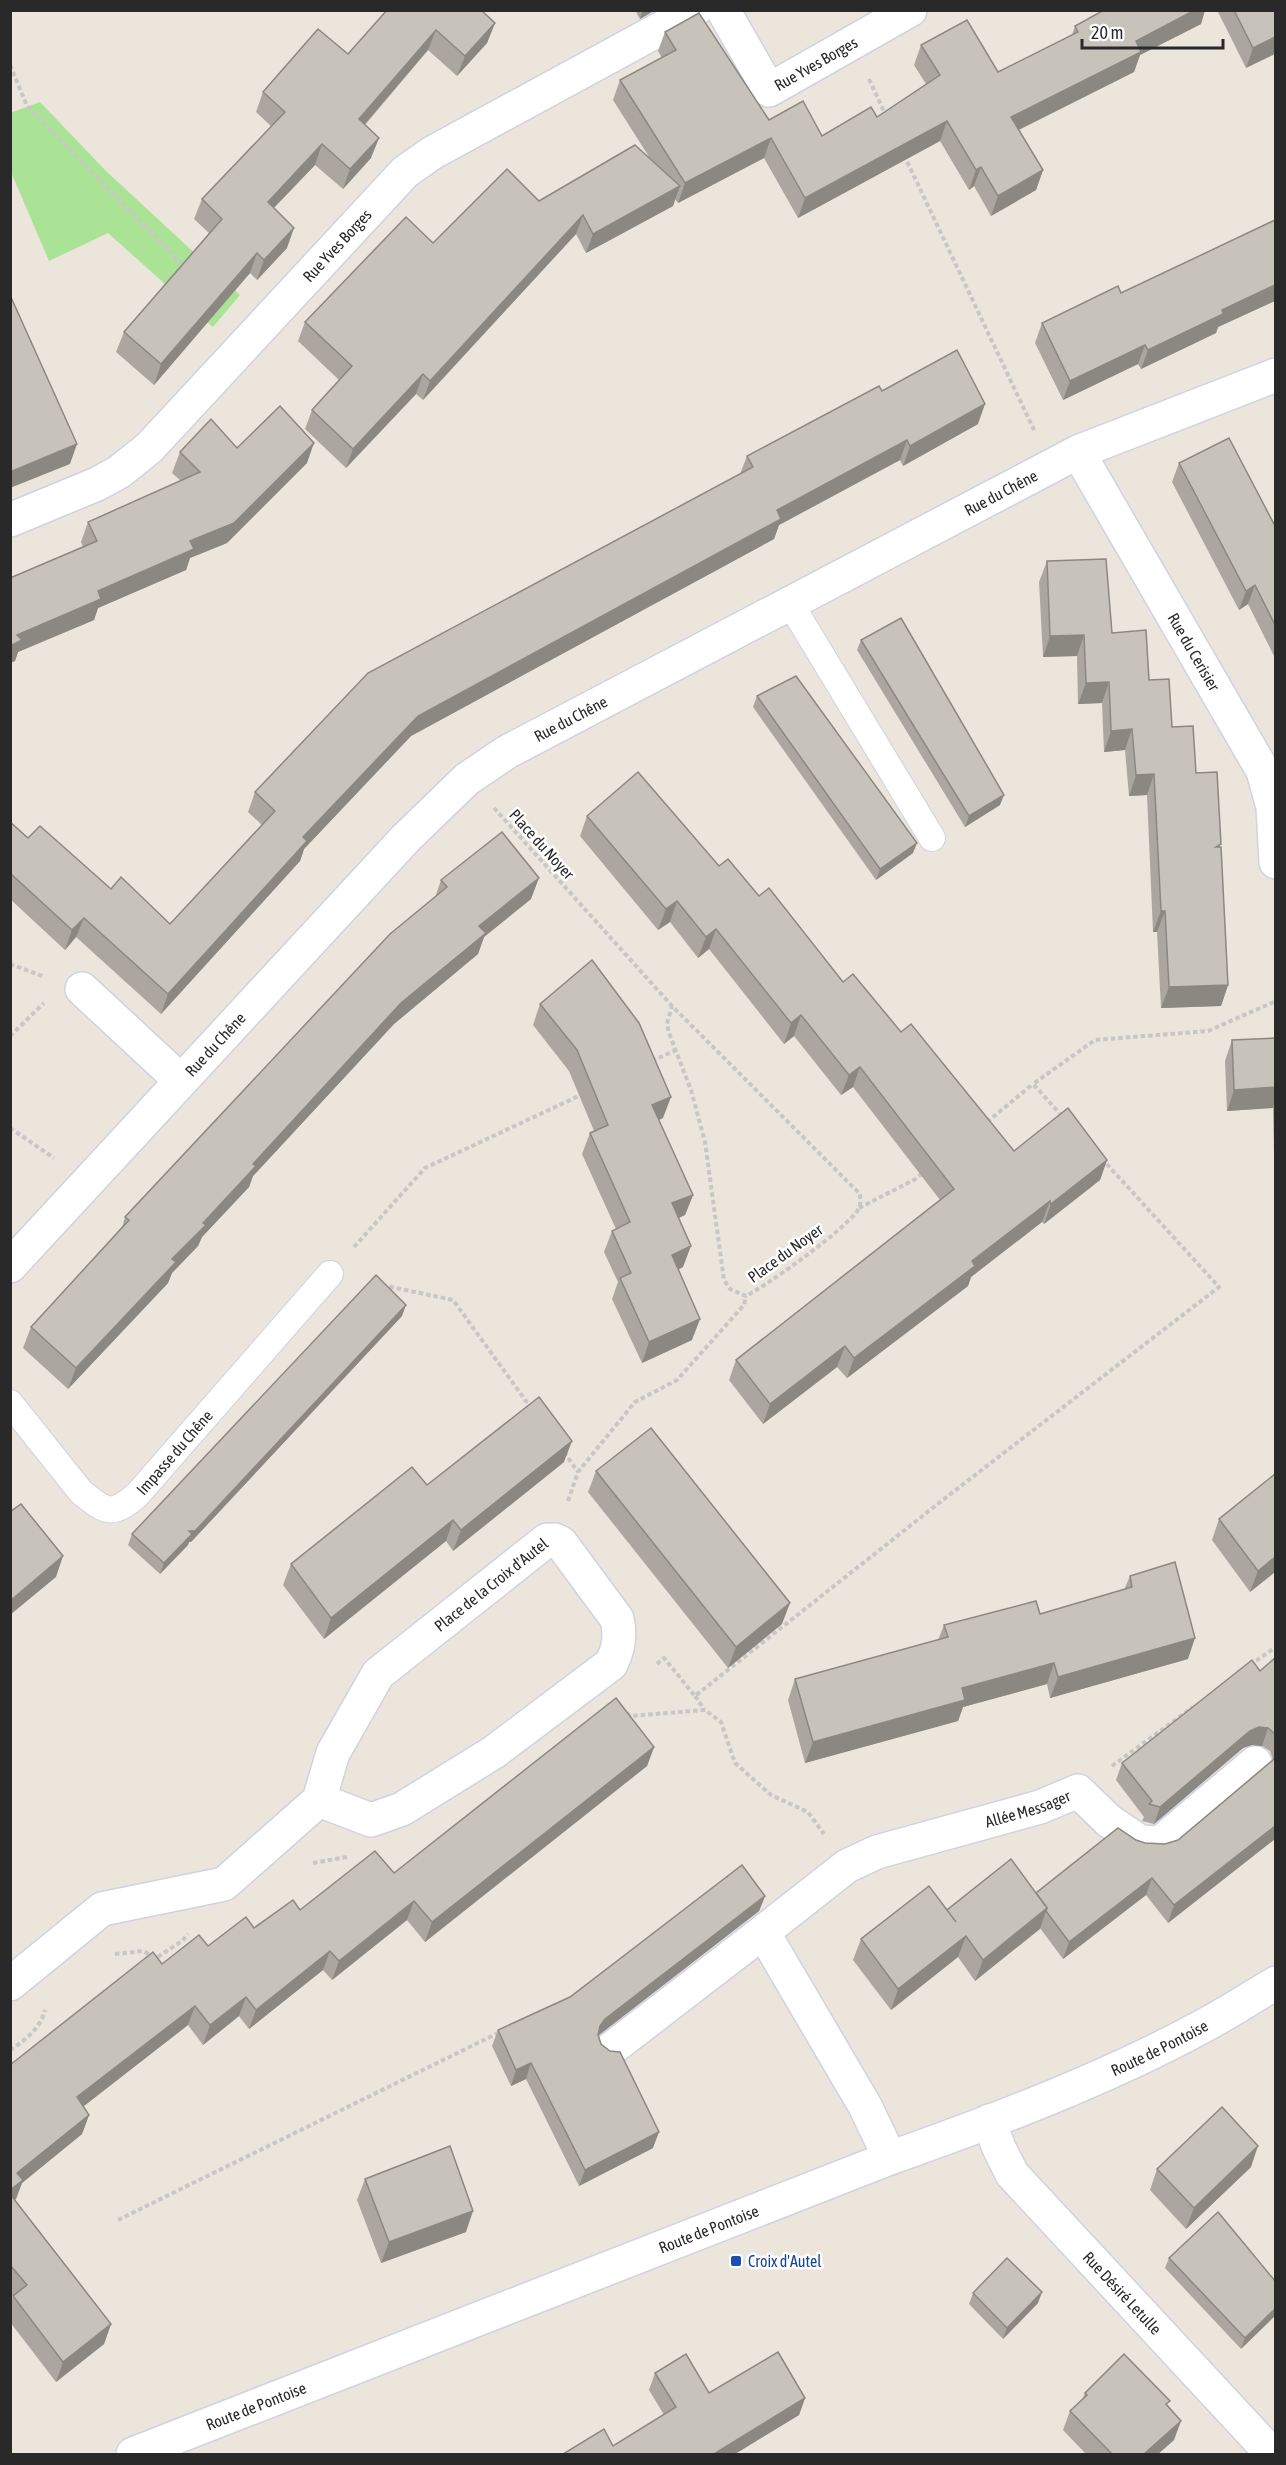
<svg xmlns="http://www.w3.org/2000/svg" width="1286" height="2465" font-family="'Asap Condensed',sans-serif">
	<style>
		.green { fill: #abe396 }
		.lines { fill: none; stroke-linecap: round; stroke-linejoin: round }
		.service-casing { stroke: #d0d2e2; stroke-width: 28 }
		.pedestrian-casing { stroke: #d0d2e2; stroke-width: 36 }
		.minor-casing { stroke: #d0d2e2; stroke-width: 36 }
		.path { stroke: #c7c7c7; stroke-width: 4; stroke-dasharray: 4.5 3; stroke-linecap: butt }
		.service { stroke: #fff; stroke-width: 26 }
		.pedestrian { stroke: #fff; stroke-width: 33 }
		.minor { stroke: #fff; stroke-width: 33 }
		.wall { fill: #aba7a0 }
		.shaded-wall { fill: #8b8882 }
		.building { fill: #c7c2ba; stroke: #8b8882; stroke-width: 1.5 }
		.transit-dot { fill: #1a4fb4; stroke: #fff; stroke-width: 2 }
		.labels { text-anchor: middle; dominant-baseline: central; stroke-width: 5; stroke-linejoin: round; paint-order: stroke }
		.street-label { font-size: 16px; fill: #292929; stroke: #fff }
		.transit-label { font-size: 16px; fill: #164399; stroke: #fff; text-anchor: start }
	</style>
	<rect width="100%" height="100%" fill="#ece5db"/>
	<polygon class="green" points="40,102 106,171 240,295 213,327 108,233 49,261 11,172 10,113"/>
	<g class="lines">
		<g class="service-casing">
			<g id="service">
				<polyline points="790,603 932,838"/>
				<path id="s1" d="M10,1403L81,1492C106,1512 111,1517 137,1495L330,1274"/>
			</g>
		</g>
		<g class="pedestrian-casing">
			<g id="pedestrian">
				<path id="s2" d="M10,1984L102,1909L224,1884L319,1800L333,1753L378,1674L547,1540H555L561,1543L617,1619C621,1636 619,1649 611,1664L494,1752L402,1809L371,1820L319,1800"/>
			</g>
		</g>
		<g class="minor-casing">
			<g id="minor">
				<path id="s3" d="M723,10L769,90L910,10"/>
				<path id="s4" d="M1078,452L1263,771L1273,807L1276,862"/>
				<path id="s5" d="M10,520L97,484L119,472L149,448L405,172L432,153L695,10"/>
				<polyline points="82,989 180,1080"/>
				<path id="s6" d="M10,1266L406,838L467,779L507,752L1078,452L1276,375"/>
				<polyline points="611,2049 763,1932"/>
				<path id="s7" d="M989,2121L999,2148L1012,2174L1272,2454"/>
				<path id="s8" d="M890,2158L865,2106L763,1932L847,1866L877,1852L1040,1807L1078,1791L1109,1821L1140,1842L1160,1843L1255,1763"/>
				<path id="s9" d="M133,2454L890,2158C997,2120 1106,2079 1205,2025C1229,2012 1252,1997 1276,1983"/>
			</g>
		</g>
		<g class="path">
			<polyline points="10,65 27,106 186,268"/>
			<polyline points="869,79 886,116"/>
			<polyline points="904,155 1034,430"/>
			<path d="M494,808L672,1006L860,1194C860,1199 861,1204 859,1208C851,1226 766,1286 746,1296L730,1289L724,1280L705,1142L691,1090L669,1033L667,1024L672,1006"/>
			<polyline points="10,964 45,977"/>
			<polyline points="10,1036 44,1003"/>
			<polyline points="652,1061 676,1050"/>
			<polyline points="1062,1116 1033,1084 1095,1040 1208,1031 1276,1001"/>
			<polyline points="987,1122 1033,1084"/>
			<polyline points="10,1128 54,1158"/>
			<polyline points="859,1208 914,1180 923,1173"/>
			<polyline points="354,1247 425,1168 583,1094"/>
			<polyline points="382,1285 453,1300 531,1408"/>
			<polyline points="564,1452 578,1472"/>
			<polyline points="568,1501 578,1472 635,1402 677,1380 744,1305 746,1296"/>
			<polyline points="657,1664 664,1658 695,1696 944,1499 1219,1287 1104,1161"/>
			<polyline points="1250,1665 1276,1647"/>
			<polyline points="695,1696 704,1709"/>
			<polyline points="627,1713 630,1716 705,1710 721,1722 735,1763 771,1795 808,1812 824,1834"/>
			<polyline points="1112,1766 1193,1707"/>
			<polyline points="313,1863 347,1857"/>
			<polyline points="115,1954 143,1951 156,1958 182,1941 188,1934"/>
			<path d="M10,2050C25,2041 41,2027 45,2010"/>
			<polyline points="118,2220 500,2032"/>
		</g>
		<use href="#service" class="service"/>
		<use href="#pedestrian" class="pedestrian"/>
		<use href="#minor" class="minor"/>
	</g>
	<g class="wall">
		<polygon points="387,10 483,10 482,11 495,23 487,43 457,76 428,50 365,125 371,158 343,189 315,165 274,208 287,248 257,280 250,273 154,385 116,352 124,332 209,233 194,219 202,199 271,126 256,112 263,92 348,54"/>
		<polygon points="635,10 655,10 640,19"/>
		<polygon points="1104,10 1205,10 1201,24 1140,55 1134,72 1019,130 1043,170 1036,190 991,216 974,186 969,190 940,141 798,218 764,158 678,203 675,199 673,206 586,253 576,234 423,400 416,394 346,468 305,429 312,410 339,380 298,341 305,322 433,243 539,201 651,160 613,100 620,80 662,58 658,51 665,32 769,120 822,136 877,117 926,84 914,65 921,45 998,72 1072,35 1075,26"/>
		<polygon points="1217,10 1275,10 1246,68"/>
		<polygon points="1275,220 1275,301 1218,327 1216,333 1141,369 1138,364 1063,400 1035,343 1042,323 1121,293"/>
		<polygon points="882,391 978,424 903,466 900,460 779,525 774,539 411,736 304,849 300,861 161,1014 76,937 65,950 10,899 10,822 28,838 111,889 170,924 262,825 248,812 255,792 740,474 747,456"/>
		<polygon points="237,448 307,463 227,543 190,558 186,570 98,608 94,620 18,652 15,661 10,663 83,547 81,542 88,522 181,481 172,473 180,452"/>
		<polygon points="1179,463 1275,526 1275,658 1248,604 1239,610 1172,482"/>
		<polygon points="1047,561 1112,633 1149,680 1172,727 1196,773 1220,847 1228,985 1221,1006 1161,1008 1157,932 1153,932 1147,795 1129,796 1125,750 1104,752 1102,703 1078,704 1077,656 1043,657 1039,582"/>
		<polygon points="861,640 1000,805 965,827 857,650"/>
		<polygon points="757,696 913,853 876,880 753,707"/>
		<polygon points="587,816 719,866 759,896 843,982 901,1032 1014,1151 1107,1160 1100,1180 1044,1224 1042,1222 971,1277 968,1286 847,1378 837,1367 763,1424 729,1380 736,1360 940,1200 853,1087 841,1095 794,1036 784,1044 709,949 698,958 670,922 658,930 580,836"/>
		<polygon points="441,880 531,899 484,937 478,954 394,1024 253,1176 249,1187 202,1237 198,1246 172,1273 168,1283 68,1389 23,1348 31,1327 122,1228 125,1217 435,898"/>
		<polygon points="540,1004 663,1118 659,1120 693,1195 685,1215 679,1218 683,1267 678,1270 692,1340 642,1363 612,1299 618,1282 604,1252 612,1231 616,1229 582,1154 590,1133 594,1131 569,1071 533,1025"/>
		<polygon points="1275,1038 1275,1156 1274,1156 1273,1108 1227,1111 1225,1061 1232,1040"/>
		<polygon points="402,1316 191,1542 189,1542 188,1545 160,1574 128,1545 132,1534"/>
		<polygon points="564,1462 453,1551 446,1541 324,1639 283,1585 291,1564 427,1485"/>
		<polygon points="596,1471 782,1624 728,1668 588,1492"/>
		<polygon points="1219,1519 1275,1572 1250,1592 1212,1540"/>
		<polygon points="1130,1576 1188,1659 1050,1698 1047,1684 963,1707 958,1721 805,1763 788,1700 795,1679 938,1640 944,1625 1040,1614 1124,1590"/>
		<polygon points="1275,1658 1275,1839 1168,1923 1146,1895 1063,1959 1040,1928 975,1981 958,1957 891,2010 853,1960 861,1939 947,1910 1036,1893 1136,1840 1145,1843 1165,1844 1178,1840 1273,1760 1270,1751 1262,1746 1252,1745 1243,1748 1154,1824 1142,1821 1144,1817 1116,1780 1122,1763 1260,1671"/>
		<polygon points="654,1747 647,1766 425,1942 407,1920 332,1980 323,1970 249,2029 239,2016 203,2045 188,2025 83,2106 89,2115 82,2134 22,2183 15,2200 111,2324 104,2344 56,2382 10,2322 10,2303 13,2296 10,2293 10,2065 162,1964 394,1873"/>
		<polygon points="765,1896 759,1911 598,2036 601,2044 653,2148 579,2186 526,2079 511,2086 492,2046 498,2030 570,1997"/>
		<polygon points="1251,2167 1186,2229 1150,2190 1157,2169"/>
		<polygon points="365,2179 466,2232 381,2263 357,2200"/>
		<polygon points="1169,2258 1275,2281 1241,2349 1165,2268"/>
		<polygon points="973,2293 1038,2303 1003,2339 969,2304"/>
		<polygon points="778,2352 805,2398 799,2415 735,2454 563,2454 604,2429 613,2446 664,2415 649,2390 655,2373 686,2354 709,2393"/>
		<polygon points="1085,2393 1168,2406 1174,2440 1158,2454 1086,2454 1063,2430 1070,2411 1082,2400"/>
	</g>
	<g class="shaded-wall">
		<polygon points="643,10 655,10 640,19"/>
		<polygon points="1195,10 1205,10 1201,24 1140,55 1134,72 1004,137 1011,117 1136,41"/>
		<polygon points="495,23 487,43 457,76 465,56"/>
		<polygon points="436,30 428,50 352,139 359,119"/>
		<polygon points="1275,37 1275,54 1246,68 1253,48"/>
		<polygon points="947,121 940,141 798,218 805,198"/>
		<polygon points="379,138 371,158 343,189 350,169"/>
		<polygon points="771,138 764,158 678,203 685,183"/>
		<polygon points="322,144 315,165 260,222 268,202"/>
		<polygon points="981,167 974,186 969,190 976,170"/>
		<polygon points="1043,170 1036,190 991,216 998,196"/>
		<polygon points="680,186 673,206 586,253 593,234"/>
		<polygon points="583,215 576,234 423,400 430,381"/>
		<polygon points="294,228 287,248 257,280 264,260"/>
		<polygon points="257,253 250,273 154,385 161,364"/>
		<polygon points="1275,285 1275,301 1218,327 1216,333 1141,369 1148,350 1222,310"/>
		<polygon points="1145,345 1138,364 1063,400 1070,381"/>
		<polygon points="423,374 416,394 346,468 353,449"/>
		<polygon points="985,404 978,424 903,466 910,446"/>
		<polygon points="907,440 900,460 779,525 774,539 411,736 304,849 300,861 161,1014 168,994 303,837 418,716 777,510"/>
		<polygon points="314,443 307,463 227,543 190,558 186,570 98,608 94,620 18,652 15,661 10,663 10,646 17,635 190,541"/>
		<polygon points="77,444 70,464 10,488 10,472"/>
		<polygon points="1255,585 1248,604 1239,610 1246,591"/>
		<polygon points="1084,635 1077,656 1043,657 1050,636"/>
		<polygon points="1109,682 1102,703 1078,704 1086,683"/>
		<polygon points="1132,729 1125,750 1104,752 1111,731"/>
		<polygon points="1154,774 1147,795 1129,796 1136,775"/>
		<polygon points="1004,795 1000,805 965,827 969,816"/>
		<polygon points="917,843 913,853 876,880 880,869"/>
		<polygon points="539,878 531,899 484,937 478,954 394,1024 253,1176 249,1187 202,1237 198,1246 172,1273 168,1283 68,1389 76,1368 172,1259 253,1164 401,1003 479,926"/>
		<polygon points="677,901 670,922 658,930 666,909"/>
		<polygon points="1161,911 1165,911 1157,932 1153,932"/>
		<polygon points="84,918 76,937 65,950 72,930"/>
		<polygon points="716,929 709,949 698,958 706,937"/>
		<polygon points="1228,985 1221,1006 1161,1008 1169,987"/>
		<polygon points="801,1015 794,1036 784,1044 791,1023"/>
		<polygon points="860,1067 853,1087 841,1095 849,1075"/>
		<polygon points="1275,1087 1275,1100 1273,1108 1227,1111 1234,1090"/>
		<polygon points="671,1097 663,1118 645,1126 652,1105"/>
		<polygon points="1107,1160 1100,1180 1044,1224 1051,1204"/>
		<polygon points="693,1195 685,1215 665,1224 672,1203"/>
		<polygon points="1050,1201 1042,1222 971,1277 968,1286 847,1378 854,1358 972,1261"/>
		<polygon points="691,1246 683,1267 664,1276 672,1255"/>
		<polygon points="406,1305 402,1316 191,1542 189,1542 188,1545 160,1574 164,1563 189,1531"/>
		<polygon points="700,1319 692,1340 642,1363 649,1342"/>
		<polygon points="845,1346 837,1367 763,1424 770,1404"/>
		<polygon points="572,1441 564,1462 453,1551 461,1530"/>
		<polygon points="453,1520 446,1541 324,1639 331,1618"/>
		<polygon points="63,1556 56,1577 10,1615 10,1601"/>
		<polygon points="1275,1557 1275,1572 1250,1592 1258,1571"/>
		<polygon points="790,1603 782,1624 728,1668 736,1647"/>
		<polygon points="1195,1638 1188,1659 1050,1698 1058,1677"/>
		<polygon points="1054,1663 1047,1684 963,1707 958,1721 805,1763 813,1742 962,1688"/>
		<polygon points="1259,1727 1268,1728 1262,1746 1252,1745 1243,1748 1154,1824 1160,1807 1250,1731"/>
		<polygon points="654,1747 647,1766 425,1942 432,1922"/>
		<polygon points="1275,1826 1275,1839 1168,1923 1174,1905"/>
		<polygon points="1152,1878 1146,1895 1063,1959 1069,1942"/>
		<polygon points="765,1896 759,1911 600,2034 594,2041 600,2026 605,2019"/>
		<polygon points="414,1901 407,1920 332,1980 339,1961"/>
		<polygon points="1047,1908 1040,1929 975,1981 983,1960"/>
		<polygon points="966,1936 958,1957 891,2010 898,1989"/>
		<polygon points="330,1951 323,1970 249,2029 256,2010"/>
		<polygon points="246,1997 239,2016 203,2045 210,2025"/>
		<polygon points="195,2006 188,2025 70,2117 77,2097"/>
		<polygon points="531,2063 526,2079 511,2086 516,2070"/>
		<polygon points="89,2115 82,2134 22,2183 16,2199 10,2204 10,2190 17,2173"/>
		<polygon points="659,2132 653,2148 579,2186 585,2170"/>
		<polygon points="1258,2146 1251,2167 1186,2229 1194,2208"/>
		<polygon points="473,2211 466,2232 381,2263 389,2242"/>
		<polygon points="1042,2292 1038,2303 1003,2339 1007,2328"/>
		<polygon points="1275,2309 1275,2316 1241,2349 1245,2338"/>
		<polygon points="111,2324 104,2344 56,2382 63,2362"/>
		<polygon points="805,2398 799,2415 735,2454 714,2454"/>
		<polygon points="1181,2421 1174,2440 1158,2454 1144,2454"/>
	</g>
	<g class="building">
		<polygon points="387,10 481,10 495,23 465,56 436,30 359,119 379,138 350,169 322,144 268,202 294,228 264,260 257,253 161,364 124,332 222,219 202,199 285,112 263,92 318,29 348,54"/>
		<polygon points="1104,10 1195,10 1136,41 1141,52 1011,117 1043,170 998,196 981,167 976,170 947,121 805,198 771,138 685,183 620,80 676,50 665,32 699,13 769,120 803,101 822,136 871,107 877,117 940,75 921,45 967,20 998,72 1078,32 1075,26"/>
		<polygon points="1234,10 1275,10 1275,37 1253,48"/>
		<polygon points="635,145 680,186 593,234 583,215 430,381 423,374 353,449 312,410 352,366 305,322 406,217 433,243 507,169 539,201"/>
		<polygon points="1275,220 1275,285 1222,310 1223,314 1148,350 1145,345 1070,381 1042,323 1118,286 1121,293"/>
		<polygon points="10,295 77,444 10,472"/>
		<polygon points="957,350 985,404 910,446 907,440 777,510 781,519 418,716 303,837 307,841 168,994 84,918 72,930 10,873 10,822 28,838 40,826 111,889 121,877 170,924 275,811 255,792 368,673 753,467 747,456 879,386 882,391"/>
		<polygon points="280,406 314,443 234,523 190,541 194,549 98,591 101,599 17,635 22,640 10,646 10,578 97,541 88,522 200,472 180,452 211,419 237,448"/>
		<polygon points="1229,438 1275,526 1275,625 1255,585 1246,591 1179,463"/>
		<polygon points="1106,559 1112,633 1146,630 1149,680 1169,679 1172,727 1193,726 1196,773 1217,772 1221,844 1216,847 1221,847 1228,985 1169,987 1165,911 1161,911 1154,774 1136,775 1132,729 1111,731 1109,682 1086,683 1084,635 1050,636 1047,561"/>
		<polygon points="901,618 1004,795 969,816 861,640"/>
		<polygon points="796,676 917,843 880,869 757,696"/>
		<polygon points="638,772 719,866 728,859 759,896 769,888 843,982 853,974 901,1032 911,1024 1014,1151 1068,1108 1107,1160 1051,1204 1050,1201 972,1261 975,1266 854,1358 845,1346 770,1404 736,1360 954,1189 860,1067 849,1075 801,1015 791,1023 716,929 706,937 677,901 666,909 587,816"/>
		<polygon points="502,832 539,878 479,926 486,933 401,1003 253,1164 256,1166 203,1223 206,1225 172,1259 176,1262 76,1368 31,1327 129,1220 125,1217 390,934 447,887 441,880"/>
		<polygon points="592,960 639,1023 671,1097 652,1105 693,1195 672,1203 691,1246 672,1255 700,1319 649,1342 620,1278 631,1273 612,1231 630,1222 590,1133 608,1125 577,1050 540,1004"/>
		<polygon points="1275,1038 1275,1087 1234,1090 1232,1040"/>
		<polygon points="376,1275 406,1305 195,1531 189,1531 192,1534 164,1563 132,1534"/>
		<polygon points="539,1397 572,1441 461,1530 453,1520 331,1618 291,1564 412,1467 427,1485"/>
		<polygon points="651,1428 790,1603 736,1647 596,1471"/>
		<polygon points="1275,1474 1275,1557 1258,1571 1219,1519"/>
		<polygon points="21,1504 63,1556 10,1601 10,1512"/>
		<polygon points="1175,1562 1195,1638 1058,1677 1054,1663 962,1688 965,1700 813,1742 795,1679 948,1637 944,1625 1036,1601 1040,1614 1132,1587 1130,1576"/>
		<polygon points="1275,1658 1275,1734 1268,1728 1259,1727 1250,1731 1160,1807 1149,1804 1152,1801 1122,1763 1252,1660 1260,1671"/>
		<polygon points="616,1698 654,1747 432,1922 414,1901 339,1961 330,1951 256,2010 246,1997 210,2025 195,2006 77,2097 89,2115 17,2173 23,2180 10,2190 10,2065 153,1952 162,1964 199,1935 208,1946 246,1917 254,1928 293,1900 300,1910 375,1851 394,1873"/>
		<polygon points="1275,1757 1275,1826 1174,1905 1152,1878 1069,1942 1046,1911 1047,1908 1036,1893 1118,1828 1136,1840 1145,1843 1165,1844 1178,1840 1273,1760"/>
		<polygon points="1011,1859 1047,1908 983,1960 966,1936 898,1989 861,1939 929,1886 956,1922 947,1910"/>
		<polygon points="742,1865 765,1896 605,2019 600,2026 598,2035 601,2044 610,2051 620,2052 659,2132 585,2170 531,2063 516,2070 498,2030 570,1997"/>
		<polygon points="1222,2107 1258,2146 1194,2208 1157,2169"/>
		<polygon points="450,2146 473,2211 389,2242 365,2179"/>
		<polygon points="10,2194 111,2324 63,2362 13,2296 27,2285 10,2265"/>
		<polygon points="1218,2212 1275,2281 1275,2309 1245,2338 1169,2258"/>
		<polygon points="1007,2258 1042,2292 1007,2328 973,2293"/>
		<polygon points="778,2352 805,2398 714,2454 563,2454 604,2429 613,2446 676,2407 655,2373 686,2354 709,2393"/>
		<polygon points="1124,2354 1170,2401 1166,2404 1181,2421 1144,2454 1112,2454 1070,2411 1087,2395 1085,2393"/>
	</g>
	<rect class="transit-dot" x="730" y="2255" width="12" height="12" rx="3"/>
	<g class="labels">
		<g class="street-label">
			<text stroke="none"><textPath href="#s3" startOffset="146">Rue Yves Borges</textPath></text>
			<text stroke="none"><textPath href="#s5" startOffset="434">Rue Yves Borges</textPath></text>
			<text stroke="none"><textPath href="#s6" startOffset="1274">Rue du Chêne</textPath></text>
			<text stroke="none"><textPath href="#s4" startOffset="231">Rue du Cerisier</textPath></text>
			<text stroke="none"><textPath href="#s6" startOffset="788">Rue du Chêne</textPath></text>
			<text transform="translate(542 844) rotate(48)">Place du Noyer</text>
			<text stroke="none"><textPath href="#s6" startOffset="302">Rue du Chêne</textPath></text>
			<text transform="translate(785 1253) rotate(-36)">Place du Noyer</text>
			<text stroke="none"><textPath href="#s1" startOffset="236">Impasse du Chêne</textPath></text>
			<text stroke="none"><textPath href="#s2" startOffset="654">Place de la Croix d'Autel</textPath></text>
			<text stroke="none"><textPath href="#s8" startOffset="556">Allée Messager</textPath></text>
			<text stroke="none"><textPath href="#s9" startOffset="1104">Route de Pontoise</textPath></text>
			<text stroke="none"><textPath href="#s9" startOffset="618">Route de Pontoise</textPath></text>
			<text stroke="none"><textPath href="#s7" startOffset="220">Rue Désiré Letulle</textPath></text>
			<text stroke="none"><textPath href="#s9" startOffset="132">Route de Pontoise</textPath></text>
		</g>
		<g class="transit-label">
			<text x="748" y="2261">Croix d'Autel</text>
		</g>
	</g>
	<rect width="1286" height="2465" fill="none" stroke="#292929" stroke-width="24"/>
	<path d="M1082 39v9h141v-9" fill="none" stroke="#292929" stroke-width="3"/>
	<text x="1091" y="39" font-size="18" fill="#292929" stroke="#ffffff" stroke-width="4.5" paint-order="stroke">20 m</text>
</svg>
